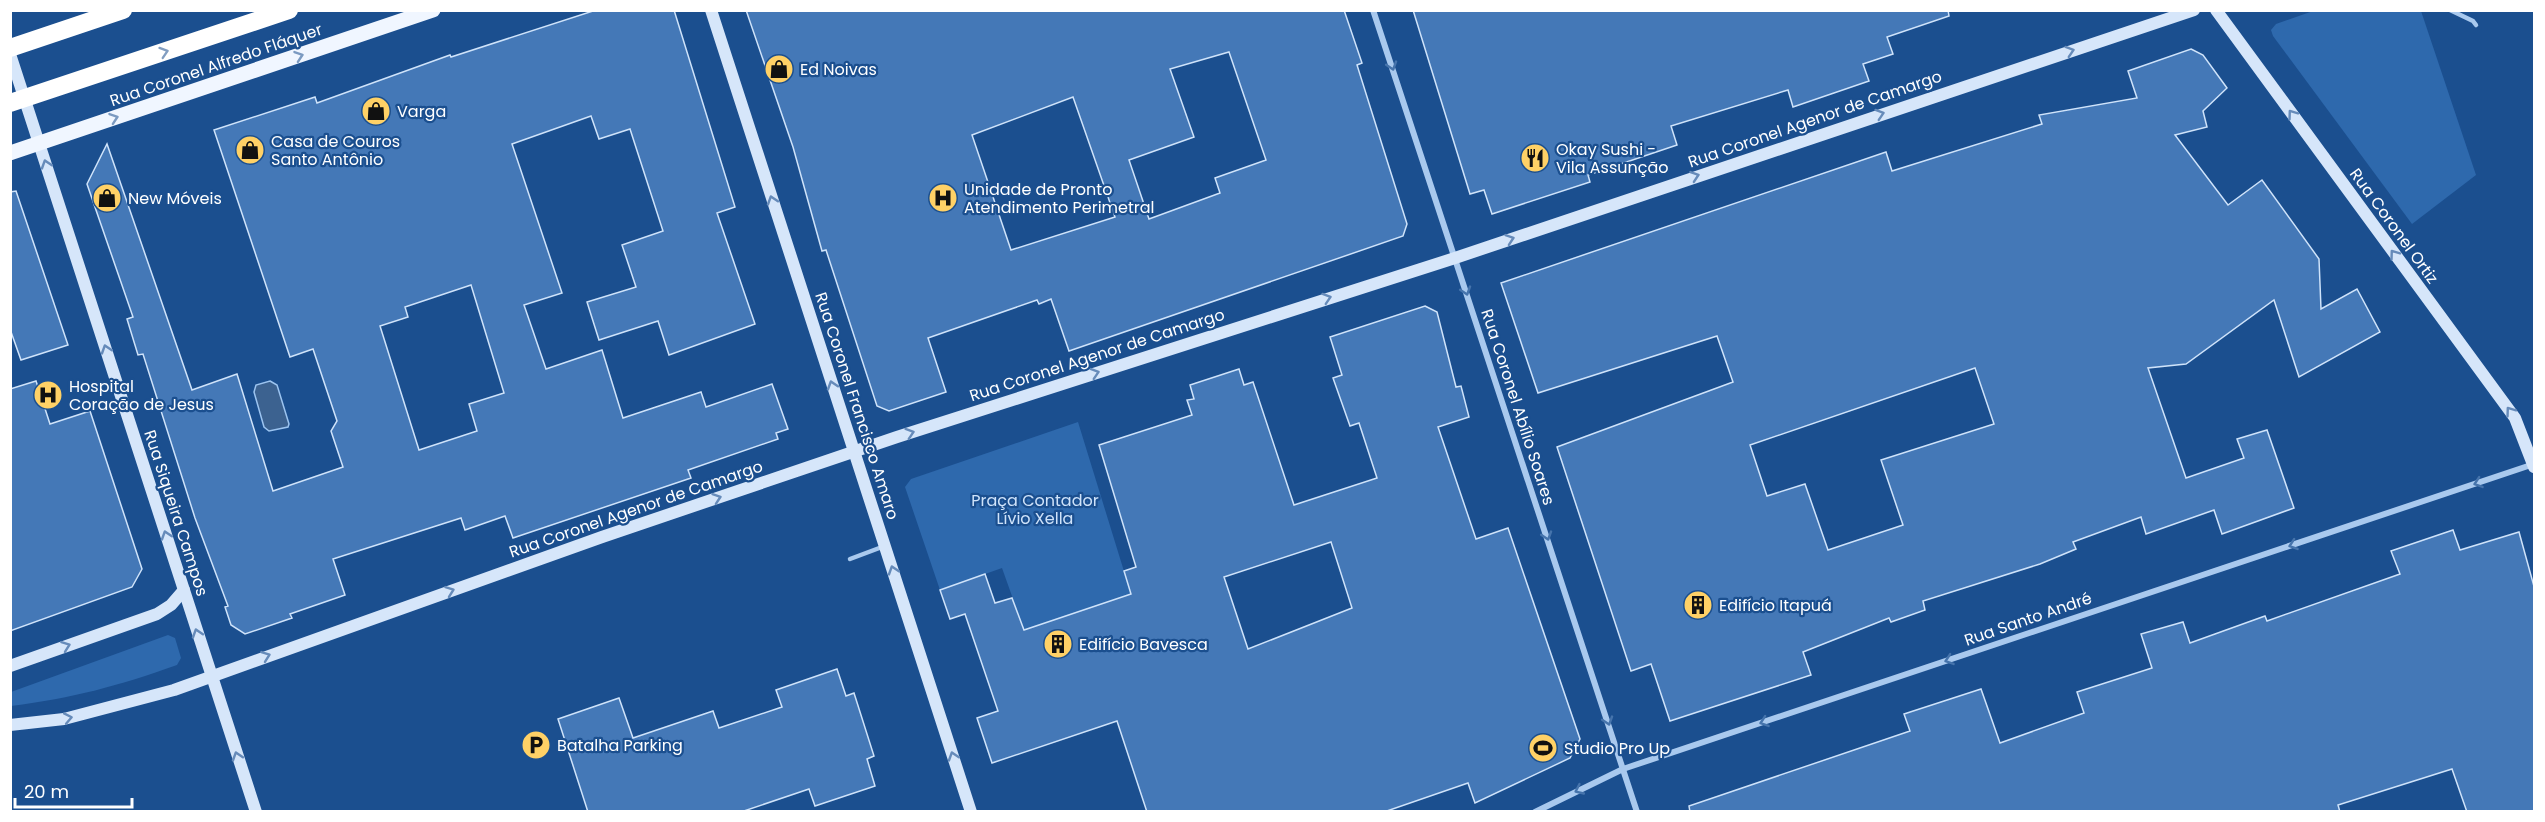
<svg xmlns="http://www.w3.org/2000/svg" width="2545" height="822" font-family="Poppins,sans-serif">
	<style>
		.green { fill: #2e69ad }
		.water { fill: #3c6290; stroke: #9cc4f0; stroke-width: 1.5 }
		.building { fill: #4478b7; stroke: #cfe3fa; stroke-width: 1.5; fill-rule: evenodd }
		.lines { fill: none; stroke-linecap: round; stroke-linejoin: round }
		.lane { stroke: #a9c9ee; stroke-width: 4.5 }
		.street { stroke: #a9c9ee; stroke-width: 6 }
		.secondary { stroke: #d6e6fa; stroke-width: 12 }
		.primary { stroke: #f0f6ff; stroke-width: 15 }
		.highway { stroke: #fff; stroke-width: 18 }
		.oneway { stroke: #668bba }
		.oneway2 { stroke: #829ec1 }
		.oneway3 { stroke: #7b9ac1 }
		.oneway4 { stroke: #4674ac }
		.labels { text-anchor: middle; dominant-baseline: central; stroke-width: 4.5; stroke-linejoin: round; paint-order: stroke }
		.street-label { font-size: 16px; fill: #fff; stroke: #1b4f8f }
		.poi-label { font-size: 16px; fill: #fff; stroke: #1b4f8f; text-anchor: start }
		.park-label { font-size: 16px; fill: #cfe3fa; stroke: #1b4f8f }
	</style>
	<rect width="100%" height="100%" fill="#1b4f8f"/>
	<g class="green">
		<polygon points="2316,10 2421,11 2476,175 2412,224 2273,36 2271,30 2276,24"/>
		<polygon points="1078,422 1131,594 1024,630 1002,568 940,590 905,487 911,479"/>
		<path d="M168,635L175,638L181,658L177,665C118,686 73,698 11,706V692Z"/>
	</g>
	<polygon class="water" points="270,381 277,385 289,424 288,427 269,431 264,427 254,392 256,385"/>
	<g class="building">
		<path d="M596,10H674L735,207L717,213L755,324L669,355L658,321L599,340L587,302L636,287L622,245L663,231L630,129L599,139L591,116L512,144L562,293L524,305L546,369L602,350L623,418L701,392L706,407L772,384L788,429L776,433L778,439L688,470L691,478L513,538L505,516L465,530L461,518L333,559L345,595L290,614L292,618L245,634L231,625L225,607L228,606L195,518L143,354L138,355L127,319L133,317L87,184L107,144L192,390L237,374L273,491L343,467L331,431L337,421L313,349L290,357L214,130L315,97L317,103L450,55L451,57ZM471,285L504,393L469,404L477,431L419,450L380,326L408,317L405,307Z"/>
		<path d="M746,10H1344L1362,63L1357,65L1407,224L1403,236L1069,351L1051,299L1039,304L1037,300L928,338L946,392L889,411L877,406L826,250L822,251L793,147ZM1229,52L1266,160L1215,178L1220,193L1149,219L1129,160L1194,137L1170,69ZM1073,97L1115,217L1011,250L972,135Z"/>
		<polygon points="1413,10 1948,10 1949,16 1887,37 1893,54 1863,64 1869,81 1793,107 1788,90 1671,126 1677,145 1588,175 1590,182 1492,214 1484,190 1470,194"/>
		<path d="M2191,49L2203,55L2227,88L2203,111L2207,127L2175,135L2228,205L2262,180L2319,259L2321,309L2357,289L2380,332L2299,377L2274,300L2186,364L2148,368L2186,478L2244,458L2237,439L2267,430L2294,508L2222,534L2214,510L2146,534L2141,517L2073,542L2076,549L2040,564L1923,601L1925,610L1891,622L1889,618L1803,652L1811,675L1670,721L1651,664L1631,671L1557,447L1733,382L1717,336L1538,393L1501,283L1886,152L1892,171L2042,124L2039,115L2137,98L2128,71ZM1975,368L1994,424L1881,460L1903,525L1828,550L1805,484L1767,496L1750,445Z"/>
		<polygon points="16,191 68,345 21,360 10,329 10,192"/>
		<path d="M1425,306L1437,312L1456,387L1461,386L1469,417L1438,427L1476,539L1508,528L1580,739L1570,758L1475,803L1468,783L1384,812H1147L1117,721L992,763L977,718L998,711L965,614L950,619L940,590L985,574L995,603L1012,598L1024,630L1131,594L1124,571L1136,567L1099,445L1192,415L1187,400L1194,399L1190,385L1239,369L1244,385L1253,382L1294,505L1377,478L1359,423L1350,426L1333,378L1342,375L1330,337ZM1331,542L1352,608L1248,649L1224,577Z"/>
		<polygon points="36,381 50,424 90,411 142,569 132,587 10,631 10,389"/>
		<polygon points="2453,530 2460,550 2519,532 2535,590 2535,812 2467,812 2452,769 2338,805 2340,812 1690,812 1689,806 1910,731 1904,714 1981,689 2000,743 2084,713 2077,692 2152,668 2141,634 2183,622 2190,643 2265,616 2267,621 2400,574 2391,551"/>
		<polygon points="837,669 846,696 854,693 874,756 867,759 875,786 815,806 809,789 741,812 588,812 558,719 619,698 633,738 713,711 719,728 782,707 776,690"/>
	</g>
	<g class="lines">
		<g class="lane">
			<polyline points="2450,10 2473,21 2476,25"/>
			<polyline points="850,559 882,547"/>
		</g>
		<g class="street">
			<polyline points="1373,10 1637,812"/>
			<polyline points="1535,812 1623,769 2534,464"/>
		</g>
		<g class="secondary">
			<polyline points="711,10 971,812"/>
			<polyline points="2216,10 2515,418 2534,467"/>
			<polyline points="10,54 256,812"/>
			<polyline points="10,666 157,614 171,605 184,590"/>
			<polyline points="10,725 64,719 174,690 602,537 897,437 1455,258 2194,10"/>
		</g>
		<polyline class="primary" points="10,153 433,10"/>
		<g class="highway">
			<polyline points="10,48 123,10"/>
			<polyline points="10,103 289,10"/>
		</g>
	</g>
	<defs><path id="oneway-chevron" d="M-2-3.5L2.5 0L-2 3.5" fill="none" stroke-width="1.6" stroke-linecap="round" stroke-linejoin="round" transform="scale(1.5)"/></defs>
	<g class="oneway">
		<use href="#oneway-chevron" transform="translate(2070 51) rotate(-18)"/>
		<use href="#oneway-chevron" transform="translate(1880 114) rotate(-18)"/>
		<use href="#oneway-chevron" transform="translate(2292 114) rotate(-126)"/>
		<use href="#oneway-chevron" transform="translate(46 164) rotate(-108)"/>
		<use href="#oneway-chevron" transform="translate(1695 176) rotate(-19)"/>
		<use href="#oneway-chevron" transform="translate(772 200) rotate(-108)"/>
		<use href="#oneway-chevron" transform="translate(1510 239) rotate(-19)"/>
		<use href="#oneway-chevron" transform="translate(2394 254) rotate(-126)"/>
		<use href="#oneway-chevron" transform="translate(1327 298) rotate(-18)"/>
		<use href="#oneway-chevron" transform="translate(106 349) rotate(-108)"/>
		<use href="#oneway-chevron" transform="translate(1095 373) rotate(-18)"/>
		<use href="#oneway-chevron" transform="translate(832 385) rotate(-108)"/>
		<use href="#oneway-chevron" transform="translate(2510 411) rotate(-126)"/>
		<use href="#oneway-chevron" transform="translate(910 433) rotate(-18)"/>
		<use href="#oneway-chevron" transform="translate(717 498) rotate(-19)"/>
		<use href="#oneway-chevron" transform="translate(166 535) rotate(-108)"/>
		<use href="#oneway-chevron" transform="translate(893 570) rotate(-108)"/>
		<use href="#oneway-chevron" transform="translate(450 591) rotate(-20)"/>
		<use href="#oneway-chevron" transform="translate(197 633) rotate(-108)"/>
		<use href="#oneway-chevron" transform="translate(66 646) rotate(-20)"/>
		<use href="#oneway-chevron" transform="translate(266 656) rotate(-20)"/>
		<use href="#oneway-chevron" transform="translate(68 718) rotate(-11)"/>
		<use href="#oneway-chevron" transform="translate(237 756) rotate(-108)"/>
		<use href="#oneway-chevron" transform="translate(953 756) rotate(-108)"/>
	</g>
	<use class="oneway2" href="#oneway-chevron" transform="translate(164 52) rotate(-18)"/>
	<g class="oneway3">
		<use href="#oneway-chevron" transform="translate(299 56) rotate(-19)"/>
		<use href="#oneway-chevron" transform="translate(114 118) rotate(-19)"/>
	</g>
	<g class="oneway4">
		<use href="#oneway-chevron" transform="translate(1392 66) rotate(72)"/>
		<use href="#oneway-chevron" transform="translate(1466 291) rotate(72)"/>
		<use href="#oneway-chevron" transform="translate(2478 483) rotate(161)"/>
		<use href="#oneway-chevron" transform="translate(1547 536) rotate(72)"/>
		<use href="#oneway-chevron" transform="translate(2293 545) rotate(161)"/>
		<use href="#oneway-chevron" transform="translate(1949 660) rotate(161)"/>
		<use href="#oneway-chevron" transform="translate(1608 721) rotate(72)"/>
		<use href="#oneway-chevron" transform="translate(1764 722) rotate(161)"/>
		<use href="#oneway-chevron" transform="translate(1579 790) rotate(155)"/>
	</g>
	<defs>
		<g id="shop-disc" transform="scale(1.5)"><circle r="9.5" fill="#ffd166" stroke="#1b4f8f"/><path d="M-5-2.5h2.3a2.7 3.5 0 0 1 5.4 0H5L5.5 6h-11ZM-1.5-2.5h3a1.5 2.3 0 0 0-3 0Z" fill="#111"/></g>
		<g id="restaurant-disc" transform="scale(1.5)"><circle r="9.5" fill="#ffd166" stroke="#1b4f8f"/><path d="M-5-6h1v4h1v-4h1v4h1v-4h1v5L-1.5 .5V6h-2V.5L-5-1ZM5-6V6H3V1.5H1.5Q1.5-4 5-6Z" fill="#111"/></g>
		<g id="hospital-disc" transform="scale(1.5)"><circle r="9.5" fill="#ffd166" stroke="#1b4f8f"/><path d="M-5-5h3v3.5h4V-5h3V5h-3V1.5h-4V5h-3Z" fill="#111"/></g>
		<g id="building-disc" transform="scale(1.5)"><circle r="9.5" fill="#ffd166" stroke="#1b4f8f"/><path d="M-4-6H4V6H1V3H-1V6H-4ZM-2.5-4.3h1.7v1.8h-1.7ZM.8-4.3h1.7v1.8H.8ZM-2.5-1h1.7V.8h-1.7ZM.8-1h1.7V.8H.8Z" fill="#111"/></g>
		<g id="parking-disc" transform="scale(1.5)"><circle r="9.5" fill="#ffd166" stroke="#1b4f8f"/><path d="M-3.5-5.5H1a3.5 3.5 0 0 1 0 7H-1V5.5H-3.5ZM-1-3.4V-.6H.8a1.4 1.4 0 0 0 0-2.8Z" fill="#111"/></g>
		<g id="stadium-disc" transform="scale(1.5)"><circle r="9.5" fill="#ffd166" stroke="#1b4f8f"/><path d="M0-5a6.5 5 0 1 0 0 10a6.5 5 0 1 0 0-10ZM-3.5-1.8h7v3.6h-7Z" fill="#111"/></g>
	</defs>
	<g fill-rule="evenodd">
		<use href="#shop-disc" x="779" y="69"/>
		<use href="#shop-disc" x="376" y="111"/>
		<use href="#shop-disc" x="250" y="150"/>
		<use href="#restaurant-disc" x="1535" y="158"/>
		<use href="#shop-disc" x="107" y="198"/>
		<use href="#hospital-disc" x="943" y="198"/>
		<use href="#hospital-disc" x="48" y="395"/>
		<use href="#building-disc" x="1698" y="605"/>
		<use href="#building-disc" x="1058" y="644"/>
		<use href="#parking-disc" x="536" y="745"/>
		<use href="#stadium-disc" x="1543" y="748"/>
	</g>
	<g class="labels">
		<g class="street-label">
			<text transform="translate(216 65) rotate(-19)">Rua Coronel Alfredo Fláquer</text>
			<text transform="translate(1815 119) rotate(-19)">Rua Coronel Agenor de Camargo</text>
			<text transform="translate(2394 226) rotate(54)">Rua Coronel Ortiz</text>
			<text transform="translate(1097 355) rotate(-18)">Rua Coronel Agenor de Camargo</text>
			<text transform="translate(857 406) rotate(72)">Rua Coronel Francisco Amaro</text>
			<text transform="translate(1518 407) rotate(72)">Rua Coronel Abílio Soares</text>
			<text transform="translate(636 509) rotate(-19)">Rua Coronel Agenor de Camargo</text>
			<text transform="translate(176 513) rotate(72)">Rua Siqueira Campos</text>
			<text transform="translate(2028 619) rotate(-19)">Rua Santo André</text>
		</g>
		<g class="poi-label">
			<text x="800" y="69">Ed Noivas</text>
			<text x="397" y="111">Varga</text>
			<text x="271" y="141">Casa de Couros<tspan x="271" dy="18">Santo Antônio</tspan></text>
			<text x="1556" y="149">Okay Sushi -<tspan x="1556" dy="18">Vila Assunção</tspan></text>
			<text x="964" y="189">Unidade de Pronto<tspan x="964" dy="18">Atendimento Perimetral</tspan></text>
			<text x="128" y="198">New Móveis</text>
			<text x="69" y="386">Hospital<tspan x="69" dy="18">Coração de Jesus</tspan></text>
			<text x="1719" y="605">Edifício Itapuá</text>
			<text x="1079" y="644">Edifício Bavesca</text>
			<text x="557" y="745">Batalha Parking</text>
			<text x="1564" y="748">Studio Pro Up</text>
		</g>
		<g class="park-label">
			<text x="1035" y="500">Praça Contador<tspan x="1035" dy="18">Lívio Xella</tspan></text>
		</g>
	</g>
	<rect width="2545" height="822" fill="none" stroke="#ffffff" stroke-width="24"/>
	<path d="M15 798v9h117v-9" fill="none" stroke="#ffffff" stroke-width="3"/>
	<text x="24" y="798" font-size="18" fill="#ffffff" stroke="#1b4f8f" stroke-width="4.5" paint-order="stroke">20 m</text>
</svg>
